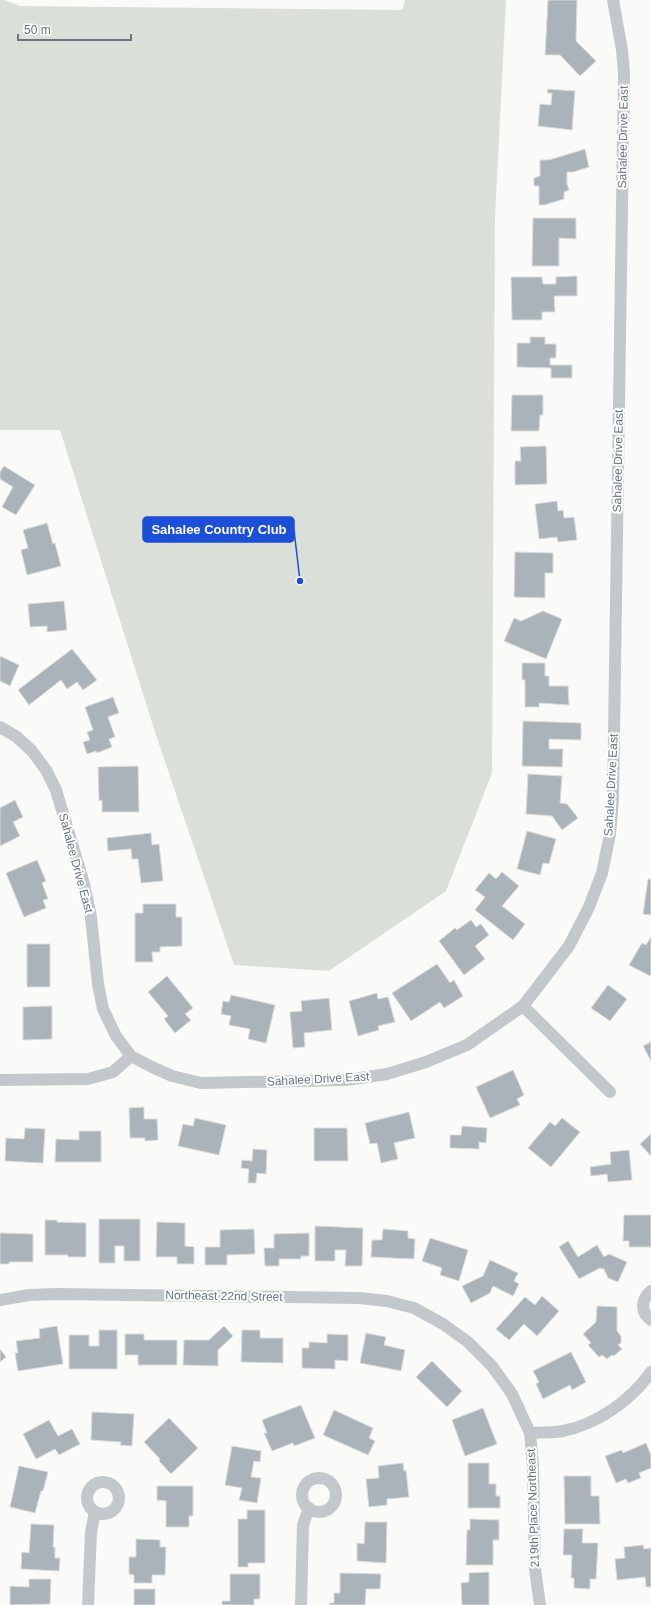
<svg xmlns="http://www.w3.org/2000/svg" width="651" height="1605" font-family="Arial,sans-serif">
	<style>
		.green { fill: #dadfd7 }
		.building { fill: #aab3b9; stroke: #dcdcda }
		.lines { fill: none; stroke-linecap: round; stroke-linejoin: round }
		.street { stroke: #c3c8cc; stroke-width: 12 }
		.labels { text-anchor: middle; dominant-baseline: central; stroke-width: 4; stroke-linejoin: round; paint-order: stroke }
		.street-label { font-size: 12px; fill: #657683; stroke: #fff }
		.leader { fill: none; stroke: #1d4ed8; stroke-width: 1.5 }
		.callout-dot { fill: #1d4ed8; stroke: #fff; stroke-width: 1.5 }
		.callout { fill: #1d4ed8; stroke: #1d4ed8; stroke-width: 1.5 }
		.callout-label { font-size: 13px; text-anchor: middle; font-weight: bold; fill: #fff }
	</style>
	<rect width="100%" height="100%" fill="#fafaf8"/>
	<polygon class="green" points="0,0 4,0 20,6 402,10 405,0 506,0 495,216 492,773 446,891 329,971 234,965 155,732 60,430 0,430"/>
	<g class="building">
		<polygon points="548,0 577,0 576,41 596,61 580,76 560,55 545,55"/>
		<polygon points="548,89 575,91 572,130 538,126 540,104 551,105 552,93 547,93"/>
		<polygon points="585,149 589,167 573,172 567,172 567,184 569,190 564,192 564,199 544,205 539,205 539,186 534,186 534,178 540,176 540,160 549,160"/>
		<polygon points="533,218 576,218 576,239 559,238 559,266 532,266"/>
		<polygon points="577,276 577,296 554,296 555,312 542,312 542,320 512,320 511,277 542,277 543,284 556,284 556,277"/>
		<polygon points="530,337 545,337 545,344 556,344 556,358 550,358 550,365 572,365 572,378 551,378 551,368 517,367 517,343 530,343"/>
		<polygon points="512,395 543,395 543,415 540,415 539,431 511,431"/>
		<polygon points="546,446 547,484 515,485 515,461 521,461 520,447"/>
		<polygon points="4,466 35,485 16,515 2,507 13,487 0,479 0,472"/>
		<polygon points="557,501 558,511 563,510 564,518 574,517 577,540 558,542 557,537 539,539 535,504"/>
		<polygon points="47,523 53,544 55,543 61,566 27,575 21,550 28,548 23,530"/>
		<polygon points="515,552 553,553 553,573 545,573 545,598 514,597"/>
		<polygon points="64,601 67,630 47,632 47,626 30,627 28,604"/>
		<polygon points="543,611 562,619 546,659 504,641 514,618 521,621"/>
		<polygon points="72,649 97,680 83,690 77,682 67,689 61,680 29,705 18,690"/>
		<polygon points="0,656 19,665 10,686 0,681"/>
		<polygon points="522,663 545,663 545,676 549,676 549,686 568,686 569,705 539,703 539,707 525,707 525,680 522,680"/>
		<polygon points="113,697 119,713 108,717 115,737 109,739 112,747 97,753 96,751 87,754 83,742 90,740 87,732 93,730 85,707"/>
		<polygon points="523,721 581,723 581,740 549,739 549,749 563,749 562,767 522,766"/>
		<polygon points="138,766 139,812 102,812 102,800 99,801 98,767"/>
		<polygon points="528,774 562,776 560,803 567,804 578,818 562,830 552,816 526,814"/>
		<polygon points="15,800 23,817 13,822 20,836 0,846 0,808"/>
		<polygon points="527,831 556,839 549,864 543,863 540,875 517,869"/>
		<polygon points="151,833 152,845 159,844 163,881 141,883 138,859 132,859 131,849 108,851 107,838"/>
		<polygon points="37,860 46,881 42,883 48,899 43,900 46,908 24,917 6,873"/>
		<polygon points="502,872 519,886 502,906 525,924 513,940 475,910 485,897 475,890 489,873 496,879"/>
		<polygon points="648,879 651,879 651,915 643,914"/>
		<polygon points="143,904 176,904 176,917 182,917 182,946 160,947 160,952 152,952 153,962 135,962 135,913 143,913"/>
		<polygon points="471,920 476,927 481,924 489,935 475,946 485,959 464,975 439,941 455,928 457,930"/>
		<polygon points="651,937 651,974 650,976 629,965 642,943 646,945"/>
		<rect x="27" y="944" width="23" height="43"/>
		<polygon points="437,964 450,983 454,980 463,996 444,1008 440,1002 411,1021 392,993"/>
		<polygon points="167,976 193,1008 185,1014 191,1020 175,1033 164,1019 168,1016 148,992"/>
		<polygon points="608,985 627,999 610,1021 591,1008"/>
		<polygon points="377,993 378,999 388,997 395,1022 378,1026 379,1030 358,1036 349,1001"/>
		<polygon points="231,995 275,1005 266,1043 248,1039 250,1029 229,1025 231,1016 221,1014 223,1001 229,1002"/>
		<polygon points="329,998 332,1030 304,1033 305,1047 293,1048 290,1012 302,1011 301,1001"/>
		<polygon points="52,1006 52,1039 23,1040 23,1007"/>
		<polygon points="651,1042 651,1061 643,1046"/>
		<polygon points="513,1070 524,1095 517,1099 520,1105 490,1118 476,1087"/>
		<polygon points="144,1107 144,1119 157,1119 158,1140 145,1141 145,1138 130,1138 129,1108"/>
		<polygon points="409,1112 415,1138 394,1143 398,1159 381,1163 377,1143 370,1144 365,1123"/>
		<polygon points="195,1118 226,1125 219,1155 178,1146 183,1124 193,1126"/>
		<polygon points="562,1118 580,1132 551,1167 528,1148 550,1122 555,1126"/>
		<polygon points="462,1126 487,1128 486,1143 479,1142 479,1149 450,1148 450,1135 461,1135"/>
		<polygon points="25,1128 45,1129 43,1163 5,1161 6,1138 24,1139"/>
		<polygon points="314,1128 347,1128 348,1161 314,1161"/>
		<polygon points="79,1131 101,1131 101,1162 55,1162 56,1139 79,1140"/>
		<polygon points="651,1134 651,1156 640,1144"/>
		<polygon points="253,1149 267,1150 266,1174 257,1173 256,1183 248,1183 249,1169 241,1168 242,1160 252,1161"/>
		<polygon points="629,1150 632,1180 608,1182 607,1174 591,1176 590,1167 611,1164 610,1152"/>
		<polygon points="624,1215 651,1215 651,1247 629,1247 629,1241 623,1241"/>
		<polygon points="99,1219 140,1219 140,1261 124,1261 124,1246 115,1246 115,1263 99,1263"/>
		<polygon points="45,1220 57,1220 57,1222 86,1223 86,1257 68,1257 68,1255 45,1255"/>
		<polygon points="157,1222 185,1223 185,1246 194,1247 194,1264 177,1264 177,1257 156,1257"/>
		<polygon points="315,1226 363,1228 362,1266 345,1266 346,1250 335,1250 335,1261 315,1261"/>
		<polygon points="254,1229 255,1254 227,1255 227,1265 205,1265 205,1247 220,1247 220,1230"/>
		<polygon points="383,1229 408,1231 408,1238 415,1239 414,1259 371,1257 372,1240 382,1240"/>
		<polygon points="0,1233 33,1234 33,1262 9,1262 9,1264 0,1264"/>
		<polygon points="309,1233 309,1256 301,1256 301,1259 279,1259 279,1266 265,1266 264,1248 274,1248 274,1234"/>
		<polygon points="430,1238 468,1250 459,1281 440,1275 442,1268 422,1261"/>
		<polygon points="568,1241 578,1257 597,1245 604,1257 609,1254 627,1262 618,1282 608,1278 604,1269 600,1268 579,1279 559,1247"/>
		<polygon points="490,1260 518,1273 514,1281 519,1284 513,1296 493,1286 490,1293 471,1303 462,1286 483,1276"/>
		<polygon points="542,1296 559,1311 537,1336 524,1324 509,1340 496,1329 525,1297 535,1305"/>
		<polygon points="597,1306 617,1307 617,1331 621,1336 621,1343 618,1345 622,1349 614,1356 612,1355 607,1359 602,1355 599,1357 588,1345 591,1343 583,1334 596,1322"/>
		<polygon points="57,1326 63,1364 18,1371 15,1353 18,1353 16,1341 40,1338 39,1329"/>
		<polygon points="224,1326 233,1336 218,1350 218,1366 183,1365 184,1340 209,1340"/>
		<polygon points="99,1330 117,1330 117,1369 69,1369 69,1335 89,1335 89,1346 99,1346"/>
		<polygon points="242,1330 260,1330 260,1338 283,1338 283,1363 241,1362"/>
		<polygon points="366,1333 386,1337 384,1345 405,1350 401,1371 360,1363"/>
		<polygon points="125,1334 144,1334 144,1340 177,1340 177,1365 138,1365 138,1355 125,1355"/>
		<polygon points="327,1334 348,1335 348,1361 335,1360 335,1369 302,1368 302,1348 309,1348 309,1342 327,1343"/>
		<polygon points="0,1349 6,1357 0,1362"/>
		<polygon points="571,1352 586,1382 572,1390 570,1385 543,1399 536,1384 539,1382 533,1371"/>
		<polygon points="432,1361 462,1391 447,1407 416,1377"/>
		<polygon points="301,1405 315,1438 294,1446 293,1443 272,1451 264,1433 267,1433 262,1420"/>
		<polygon points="483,1408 497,1444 465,1456 452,1420"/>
		<polygon points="334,1410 373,1428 369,1438 375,1441 368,1455 323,1435"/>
		<polygon points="92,1412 134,1414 132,1446 120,1445 121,1442 91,1440"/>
		<polygon points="169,1418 198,1448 171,1474 159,1461 160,1459 144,1442"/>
		<polygon points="49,1420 58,1436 72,1429 80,1444 59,1455 55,1449 36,1459 23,1434"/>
		<polygon points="646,1443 651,1455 651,1468 639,1473 641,1478 628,1483 626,1479 616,1483 605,1456 622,1450 623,1453"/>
		<polygon points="232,1446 261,1451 260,1462 254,1461 251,1477 261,1478 257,1503 239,1500 242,1488 225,1485"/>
		<polygon points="403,1463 404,1471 406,1470 409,1497 387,1499 387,1505 369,1507 366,1479 379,1478 378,1466"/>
		<polygon points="468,1463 489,1463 489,1484 496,1484 496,1496 500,1496 500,1508 468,1508"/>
		<polygon points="19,1466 48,1472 43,1491 41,1491 35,1513 10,1507"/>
		<polygon points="564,1476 591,1476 591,1496 599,1496 600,1524 565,1524"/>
		<polygon points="157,1486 193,1486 193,1516 189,1516 189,1527 166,1527 166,1501 157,1500"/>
		<polygon points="247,1510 265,1510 265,1563 248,1563 248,1567 238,1567 238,1519 247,1519"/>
		<polygon points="470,1519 499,1520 499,1540 493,1540 493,1565 466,1565 467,1530 470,1530"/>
		<polygon points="365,1522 387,1522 386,1563 357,1561 357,1543 364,1544"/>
		<polygon points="31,1524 54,1525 53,1547 55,1547 55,1558 60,1558 59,1571 21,1569 22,1552 29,1553"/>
		<polygon points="564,1529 583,1529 582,1543 598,1543 596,1579 590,1579 590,1589 574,1588 574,1578 571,1578 572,1555 563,1555"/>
		<polygon points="136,1539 160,1540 160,1547 166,1547 165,1575 152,1575 152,1583 134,1583 134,1575 129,1574 129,1557 136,1557"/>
		<polygon points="643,1545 644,1549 651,1548 651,1587 646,1587 645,1577 617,1580 615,1559 625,1558 624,1547"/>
		<polygon points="489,1572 489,1605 462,1605 461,1583 469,1582 469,1573"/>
		<polygon points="340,1573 381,1574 380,1589 366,1589 365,1605 329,1605 330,1603 334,1603 334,1593 340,1593"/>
		<polygon points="230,1574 260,1574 260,1599 254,1599 254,1605 222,1605 222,1601 230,1601"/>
		<polygon points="29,1579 51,1579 50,1604 10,1605 10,1586 29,1587"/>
		<rect x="134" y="1589" width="21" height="16"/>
	</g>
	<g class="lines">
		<g class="street">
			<polyline points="0,727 17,737 32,751 46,770 56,790 84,884 91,917 98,984 103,1009 116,1036 131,1056 152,1067 172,1076 201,1083 346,1080 387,1074 426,1062 467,1045 523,1006 569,946 589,907 602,873 610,834 613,800 624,73 622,50 613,0"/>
			<polyline points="523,1006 610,1092"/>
			<polyline points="0,1080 88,1079 113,1072 131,1056"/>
			<path d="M651,1291C641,1299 640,1313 651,1320"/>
			<polyline points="0,1300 29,1295 57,1294 359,1298 387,1301 414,1308 443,1324 468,1342 492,1366 512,1394 530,1433 533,1465 535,1569 540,1605"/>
			<path d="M530,1433C541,1432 553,1433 563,1431C598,1424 631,1400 651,1372"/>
			<circle cx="319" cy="1495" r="17"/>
			<circle cx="103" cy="1498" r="16"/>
			<polyline points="88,1605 91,1532 95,1512"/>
			<polyline points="301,1605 303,1525 309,1508"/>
		</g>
	</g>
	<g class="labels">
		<g class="street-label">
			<text transform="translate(623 137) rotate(-89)">Sahalee Drive East</text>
			<text transform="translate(618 461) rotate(-89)">Sahalee Drive East</text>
			<text transform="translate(611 785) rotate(-87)">Sahalee Drive East</text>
			<text transform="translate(76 863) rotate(75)">Sahalee Drive East</text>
			<text transform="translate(318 1079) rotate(-3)">Sahalee Drive East</text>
			<text transform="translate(224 1296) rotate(1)">Northeast 22nd Street</text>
			<text transform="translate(533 1508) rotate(-92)">219th Place Northeast</text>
		</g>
	</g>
	<path class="leader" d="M300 581L294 530"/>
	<circle class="callout-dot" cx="300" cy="581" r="4"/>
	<rect class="callout" x="143" y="517" width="151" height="25" rx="4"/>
	<g class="callout-label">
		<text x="219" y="534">Sahalee Country Club</text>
	</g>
	<path d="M18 34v6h113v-6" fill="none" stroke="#657683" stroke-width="2"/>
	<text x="24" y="34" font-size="12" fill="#657683" stroke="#ffffff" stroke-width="3" paint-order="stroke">50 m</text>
</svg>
